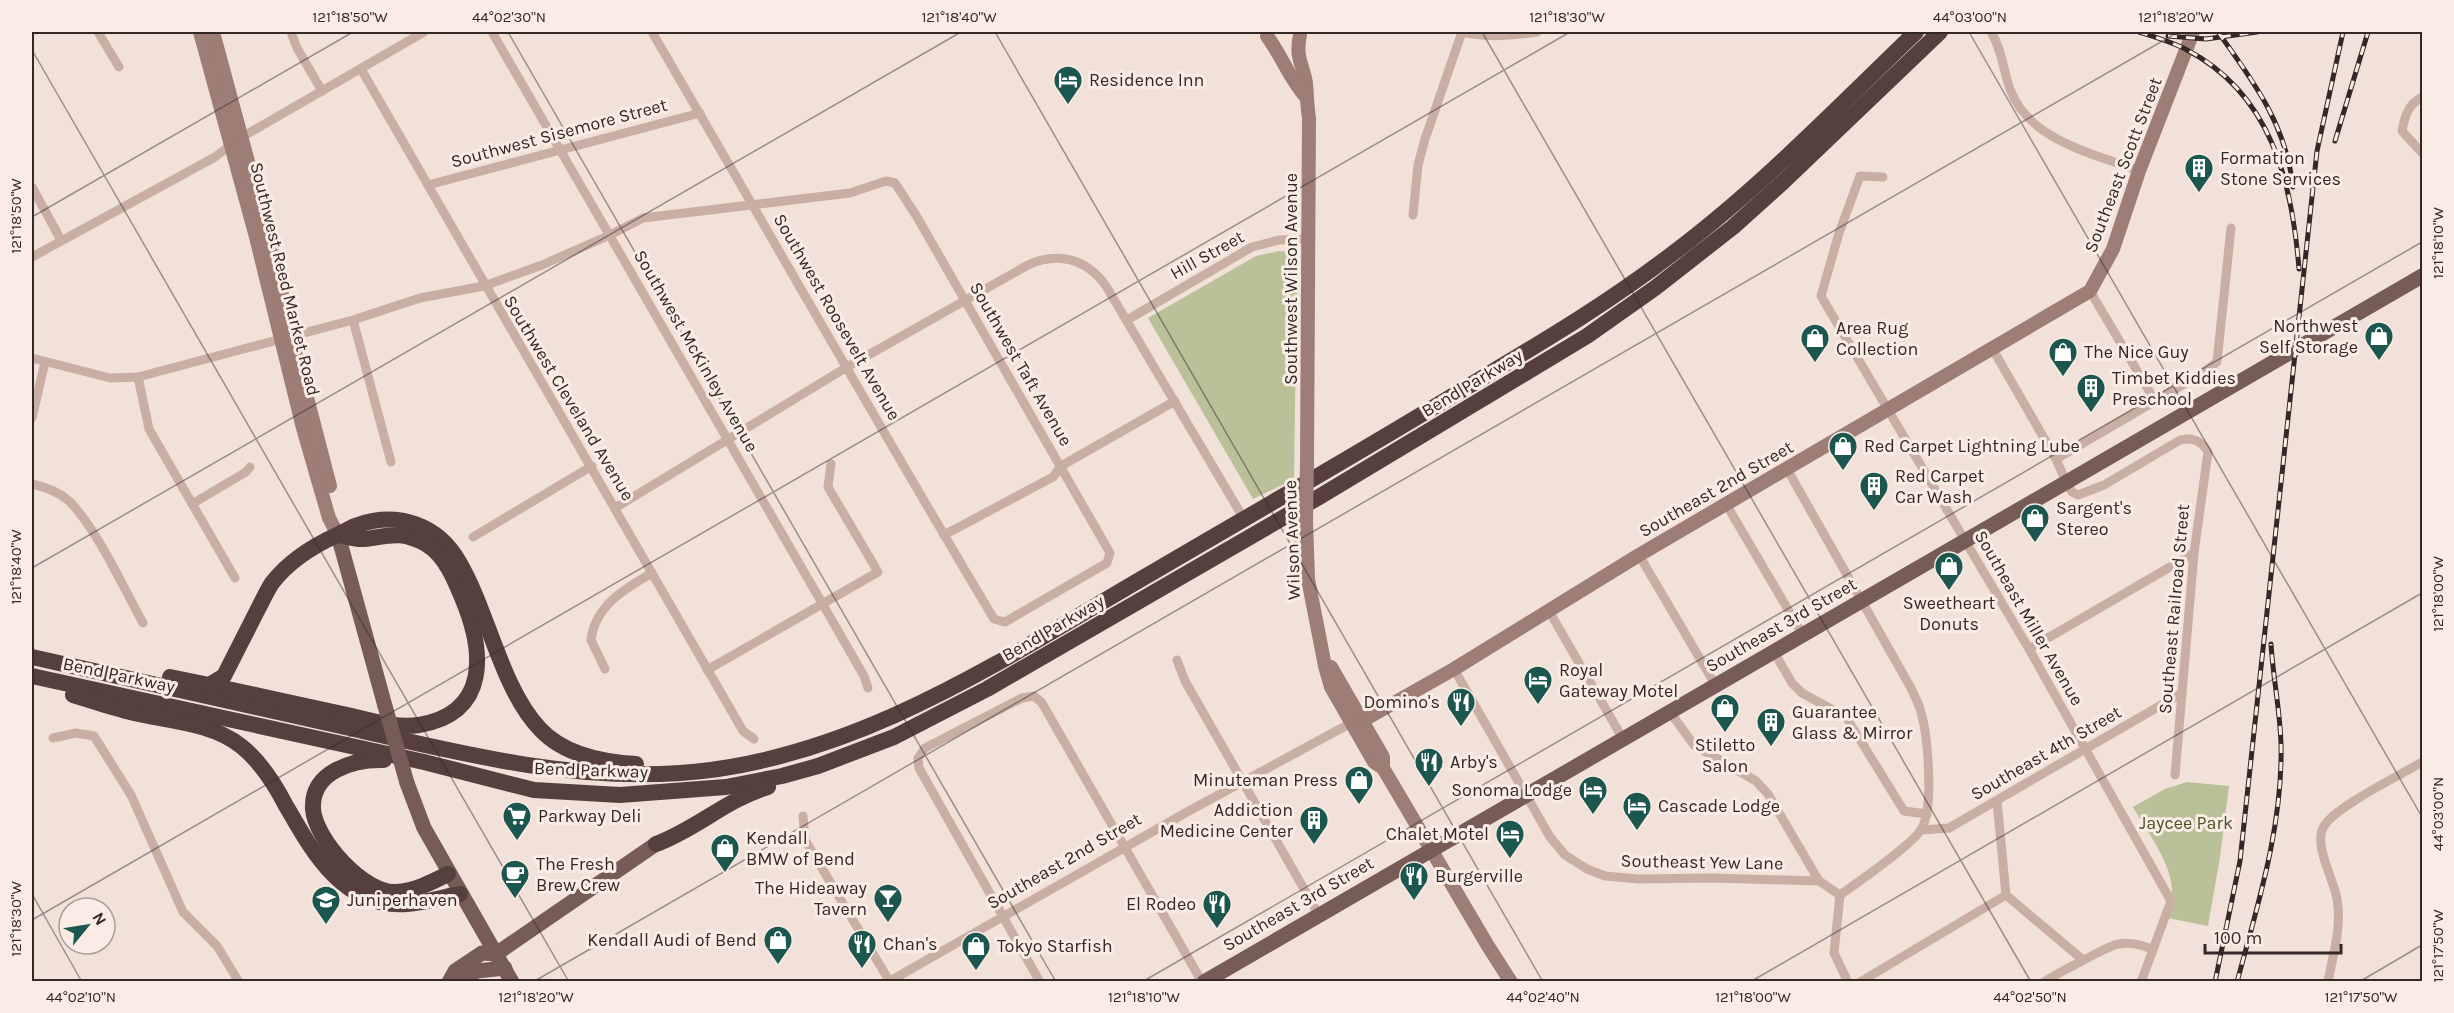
<svg xmlns="http://www.w3.org/2000/svg" width="2454" height="1013" font-family="Karla,sans-serif">
	<style>
		.green { fill: #bac098 }
		.lines { fill: none; stroke-linecap: round; stroke-linejoin: round }
		.street { stroke: #c9aea4; stroke-width: 9 }
		.secondary { stroke: #9d7d76; stroke-width: 14 }
		.primary { stroke: #775b57; stroke-width: 15 }
		.highway { stroke: #55403d; stroke-width: 16 }
		.rail-casing { stroke: #342826; stroke-width: 5 }
		.rail { stroke: #f9ece4; stroke-width: 3; stroke-dasharray: 9; stroke-linecap: butt }
		.secondary-bridge { stroke: #9d7d76; stroke-width: 14 }
		.primary-bridge { stroke: #775b57; stroke-width: 15 }
		.ticks { fill: none; stroke: #342826; stroke-width: 1.5; stroke-opacity: 0.45 }
		.labels { text-anchor: middle; dominant-baseline: central; stroke-width: 6; stroke-linejoin: round; paint-order: stroke }
		.poi-label { font-size: 18px; fill: #342826; stroke: #f9ece4; text-anchor: start }
		.street-label { font-size: 18px; fill: #342826; stroke: #f9ece4 }
		.park-label { font-size: 18px; fill: #4b5329; stroke: #f9ece4 }
		.neatline { fill: none; stroke: #342826; stroke-width: 2 }
		.ticks-label { font-size: 15px; text-anchor: middle; fill: #342826 }
	</style>
	<rect width="100%" height="100%" fill="#f1e1d8"/>
	<g class="green">
		<polygon points="1279,251 1294,253 1297,262 1294,479 1253,499 1148,318 1256,256"/>
		<path d="M2187,782L2229,786L2220,857L2208,926L2168,918C2169,910 2171,902 2172,894C2173,864 2147,832 2133,807L2165,789Z"/>
	</g>
	<g class="lines">
		<g class="street">
			<polyline points="98,32 119,67"/>
			<polyline points="291,32 297,48 322,91"/>
			<polyline points="492,32 822,603 864,676 868,688"/>
			<path d="M1462,32C1486,38 1512,36 1537,32"/>
			<path d="M1991,32C2002,49 2003,70 2010,89C2029,141 2093,153 2139,171"/>
			<path d="M361,69C487,290 616,510 743,731L754,739"/>
			<path d="M2422,97C2408,105 2405,115 2402,131L2422,153"/>
			<polyline points="242,137 424,32"/>
			<polyline points="1883,177 1860,176 1839,233 1821,296 2029,649 2171,901 2141,982"/>
			<polyline points="428,185 700,113"/>
			<polyline points="32,187 61,240"/>
			<polyline points="1413,215 1418,165 1425,139 1462,32"/>
			<polyline points="32,257 215,157 232,144"/>
			<polyline points="2090,291 2155,401"/>
			<polyline points="353,320 391,462"/>
			<polyline points="1127,320 1252,247 1279,240 1309,239"/>
			<path d="M1992,348L2056,459L2066,482L2072,492L2078,495L2104,485L2180,440C2192,437 2201,440 2208,452L2194,553L2175,775"/>
			<path d="M32,358L110,378L138,377L353,320L420,298L484,286L542,265L610,235L643,218L850,193L886,181L895,183L917,217L1110,553L1107,563L1005,622L994,619C878,425 766,227 652,32"/>
			<polyline points="138,377 149,429 235,578"/>
			<polyline points="32,418 45,362"/>
			<polyline points="2056,459 2201,374 2217,362 2231,228"/>
			<path d="M1787,469L1911,688C1914,695 1918,702 1920,709C1928,734 1934,805 1922,828C1915,843 1857,883 1840,895L1834,953L1848,982"/>
			<path d="M32,484C45,487 58,491 69,501C97,529 123,587 143,623"/>
			<polyline points="192,504 246,472 250,467"/>
			<polyline points="1726,504 1803,635"/>
			<path d="M615,508L847,367L1028,265C1058,251 1087,259 1106,286L1244,519"/>
			<polyline points="944,535 1053,477 1061,466 1175,401"/>
			<polyline points="473,537 592,466"/>
			<polyline points="1639,555 1716,686"/>
			<polyline points="1549,611 1623,739"/>
			<polyline points="2029,649 2194,553"/>
			<polyline points="1774,652 1792,683 1802,693 1846,717 1904,811 1927,814"/>
			<polyline points="1177,660 1185,681 1319,915"/>
			<path d="M605,669L591,640C595,606 624,589 652,573"/>
			<polyline points="1454,669 1550,837 1565,855 1587,869 1605,876 1638,879 1712,878 1819,881 1840,895"/>
			<polyline points="707,670 878,572 828,487 831,464"/>
			<polyline points="1670,712 1694,745 1756,781 1768,794 1819,881"/>
			<polyline points="53,738 76,733 94,736 131,795 183,912 217,946 239,982"/>
			<polyline points="1997,801 2006,895 2083,960"/>
			<polyline points="803,816 805,840 890,982"/>
			<polyline points="1922,830 1949,828 2182,693"/>
			<polyline points="890,981 1187,812 1351,723"/>
			<polyline points="1040,982 919,768 918,758 925,748 1022,698 1034,696 1042,703 1202,982"/>
			<polyline points="1860,982 2006,895"/>
			<path d="M2044,982C2056,974 2069,968 2082,961C2110,947 2119,936 2152,949"/>
			<path d="M2328,982C2333,954 2342,927 2337,899C2334,880 2314,846 2323,828C2332,808 2401,775 2422,762"/>
		</g>
		<g class="secondary">
			<polyline points="200,32 256,237 303,428 329,518 338,535"/>
			<polyline points="213,32 274,258 291,336 330,486"/>
			<path d="M1300,35C1295,59 1303,63 1306,83C1307,95 1307,106 1309,118L1307,461"/>
			<path d="M1267,36C1281,55 1291,81 1306,97"/>
			<polyline points="1306,521 1308,579 1325,666 1331,687 1374,762 1383,768 1488,946 1511,982"/>
			<polyline points="1331,667 1383,757 1383,768"/>
			<polyline points="1362,721 1454,669 1639,555 2090,291 2113,249 2139,171 2193,32"/>
		</g>
		<g class="primary">
			<polyline points="338,535 385,706"/>
			<polyline points="407,783 424,828 512,982"/>
			<polyline points="496,954 656,844"/>
			<polyline points="449,982 455,971 482,953 496,954"/>
			<polyline points="457,982 477,971 505,968"/>
			<polyline points="1204,982 2422,276"/>
		</g>
		<g class="highway">
			<path d="M32,657C139,681 246,705 354,729C460,753 570,781 680,773C856,761 1006,657 1155,571C1259,510 1364,450 1467,387C1537,345 1607,304 1672,254C1760,188 1837,108 1916,32"/>
			<polyline points="32,676 424,762 534,790 620,795 726,787 782,776 818,766 894,737 987,689 1319,497 1587,336 1655,288 1733,227 1783,182 1940,32"/>
			<path d="M170,677L209,685L224,676C235,654 246,633 257,611C262,602 266,592 272,583C289,561 313,546 337,535C344,532 351,527 358,525C398,511 438,525 459,562C488,611 501,688 540,729C564,755 602,762 636,764"/>
			<path d="M209,685C252,694 295,704 338,713C363,718 394,729 419,725C490,713 484,651 463,600C455,580 445,555 426,544C400,530 390,536 364,539C356,540 346,536 338,535"/>
			<path d="M73,695C93,701 113,708 134,713C169,721 212,723 241,746C260,761 274,783 285,804C312,851 343,909 407,904C424,903 443,897 460,894"/>
			<path d="M384,760C354,759 311,771 313,809C315,839 364,894 396,892C415,891 432,882 448,874"/>
			<path d="M656,844C695,830 727,799 768,787"/>
		</g>
		<g class="rail-casing">
			<g id="rail">
				<path d="M2139,32C2155,37 2172,42 2187,50C2271,94 2292,181 2299,269"/>
				<path d="M2218,32C2253,81 2286,124 2293,187"/>
				<polyline points="2168,36 2206,39 2257,32"/>
				<polyline points="2335,141 2368,32"/>
				<polyline points="2215,982 2240,861 2317,151 2343,32"/>
				<path d="M2237,982C2258,904 2283,825 2281,744C2280,710 2273,677 2271,644"/>
			</g>
		</g>
		<use href="#rail" class="rail"/>
		<polyline class="secondary-bridge" points="1306,521 1307,461"/>
		<polyline class="primary-bridge" points="385,706 407,783"/>
	</g>
	<path class="ticks" d="M508,32L1056,982M995,32L1543,982M1482,32L2031,982M1969,32L2422,817M32,50L569,982M32,217L353,32M32,568L961,32M32,894L82,982M32,920L1570,32M533,982L2178,32M1142,982L2422,242M1750,982L2422,593M2359,982L2422,945"/>
	<defs>
		<g id="hotel-pin" transform="scale(1.5)"><path d="M0 17L-7.5 6A9.5 9.5 0 1 1 7.5 6Z" fill="#1b564f" stroke="#f9ece4"/><path d="M-6-4.5h1.5V1H6V5H4.5V3h-9V5H-6ZM-4 0a1.8 1.8 0 1 1 3.6 0ZM.5 0V-2.5h3Q6-2.5 6 0Z" fill="#fff"/></g>
		<g id="building-pin" transform="scale(1.5)"><path d="M0 17L-7.5 6A9.5 9.5 0 1 1 7.5 6Z" fill="#1b564f" stroke="#f9ece4"/><path d="M-4-6H4V6H1V3H-1V6H-4ZM-2.5-4.3h1.7v1.8h-1.7ZM.8-4.3h1.7v1.8H.8ZM-2.5-1h1.7V.8h-1.7ZM.8-1h1.7V.8H.8Z" fill="#fff"/></g>
		<g id="shop-pin" transform="scale(1.5)"><path d="M0 17L-7.5 6A9.5 9.5 0 1 1 7.5 6Z" fill="#1b564f" stroke="#f9ece4"/><path d="M-5-2.5h2.3a2.7 3.5 0 0 1 5.4 0H5L5.5 6h-11ZM-1.5-2.5h3a1.5 2.3 0 0 0-3 0Z" fill="#fff"/></g>
		<g id="restaurant-pin" transform="scale(1.5)"><path d="M0 17L-7.5 6A9.5 9.5 0 1 1 7.5 6Z" fill="#1b564f" stroke="#f9ece4"/><path d="M-5-6h1v4h1v-4h1v4h1v-4h1v5L-1.5 .5V6h-2V.5L-5-1ZM5-6V6H3V1.5H1.5Q1.5-4 5-6Z" fill="#fff"/></g>
		<g id="supermarket-pin" transform="scale(1.5)"><path d="M0 17L-7.5 6A9.5 9.5 0 1 1 7.5 6Z" fill="#1b564f" stroke="#f9ece4"/><path d="M-6-5.5h2.5l.6 2H6L4.5 2H-2.5L-4.4-4H-6ZM-1.5 3.2a1.3 1.3 0 1 0 .1 0ZM3 3.2a1.3 1.3 0 1 0 .1 0Z" fill="#fff"/></g>
		<g id="cafe-pin" transform="scale(1.5)"><path d="M0 17L-7.5 6A9.5 9.5 0 1 1 7.5 6Z" fill="#1b564f" stroke="#f9ece4"/><path d="M-5.5-4.5H6V0H3Q3 3.5 0 3.5H-2.5Q-5.5 3.5-5.5 0ZM3-3.2v2h1.7v-2ZM-6 4.5H4V6H-6Z" fill="#fff"/></g>
		<g id="bar-pin" transform="scale(1.5)"><path d="M0 17L-7.5 6A9.5 9.5 0 1 1 7.5 6Z" fill="#1b564f" stroke="#f9ece4"/><path d="M-6-5H6L.8 .8V4.5H3.5V6h-7V4.5H-.8V.8Z" fill="#fff"/></g>
		<g id="school-pin" transform="scale(1.5)"><path d="M0 17L-7.5 6A9.5 9.5 0 1 1 7.5 6Z" fill="#1b564f" stroke="#f9ece4"/><path d="M0-5L7-2L0 1L-7-2ZM-4 1L0 2.5L4 1V4Q0 6-4 4Z" fill="#fff"/></g>
	</defs>
	<g fill-rule="evenodd">
		<use href="#hotel-pin" x="1068" y="80"/>
		<use href="#building-pin" x="2199" y="168"/>
		<use href="#shop-pin" x="2379" y="336"/>
		<use href="#shop-pin" x="1815" y="338"/>
		<use href="#shop-pin" x="2063" y="352"/>
		<use href="#building-pin" x="2091" y="388"/>
		<use href="#shop-pin" x="1843" y="446"/>
		<use href="#building-pin" x="1874" y="486"/>
		<use href="#shop-pin" x="2035" y="518"/>
		<use href="#shop-pin" x="1949" y="566"/>
		<use href="#hotel-pin" x="1538" y="680"/>
		<use href="#restaurant-pin" x="1461" y="702"/>
		<use href="#shop-pin" x="1725" y="708"/>
		<use href="#building-pin" x="1771" y="722"/>
		<use href="#restaurant-pin" x="1429" y="762"/>
		<use href="#shop-pin" x="1359" y="780"/>
		<use href="#hotel-pin" x="1593" y="790"/>
		<use href="#hotel-pin" x="1637" y="806"/>
		<use href="#supermarket-pin" x="517" y="816"/>
		<use href="#building-pin" x="1314" y="820"/>
		<use href="#hotel-pin" x="1510" y="834"/>
		<use href="#shop-pin" x="725" y="848"/>
		<use href="#cafe-pin" x="515" y="874"/>
		<use href="#restaurant-pin" x="1414" y="876"/>
		<use href="#bar-pin" x="888" y="898"/>
		<use href="#school-pin" x="326" y="900"/>
		<use href="#restaurant-pin" x="1217" y="904"/>
		<use href="#shop-pin" x="778" y="940"/>
		<use href="#restaurant-pin" x="862" y="944"/>
		<use href="#shop-pin" x="976" y="946"/>
	</g>
	<g class="labels">
		<g class="poi-label">
			<text x="1089" y="80">Residence Inn</text>
			<text x="2220" y="158">Formation<tspan x="2220" dy="21">Stone Services</tspan></text>
			<text x="2358" y="326" text-anchor="end">Northwest<tspan x="2358" dy="21">Self Storage</tspan></text>
			<text x="1836" y="328">Area Rug<tspan x="1836" dy="21">Collection</tspan></text>
			<text x="2084" y="352">The Nice Guy</text>
			<text x="2112" y="378">Timbet Kiddies<tspan x="2112" dy="21">Preschool</tspan></text>
			<text x="1864" y="446">Red Carpet Lightning Lube</text>
			<text x="1895" y="476">Red Carpet<tspan x="1895" dy="21">Car Wash</tspan></text>
			<text x="2056" y="508">Sargent's<tspan x="2056" dy="21">Stereo</tspan></text>
			<text x="1949" y="603" text-anchor="middle">Sweetheart<tspan x="1949" dy="21">Donuts</tspan></text>
			<text x="1559" y="670">Royal<tspan x="1559" dy="21">Gateway Motel</tspan></text>
			<text x="1440" y="702" text-anchor="end">Domino's</text>
			<text x="1792" y="712">Guarantee<tspan x="1792" dy="21">Glass &amp; Mirror</tspan></text>
			<text x="1725" y="745" text-anchor="middle">Stiletto<tspan x="1725" dy="21">Salon</tspan></text>
			<text x="1450" y="762">Arby's</text>
			<text x="1338" y="780" text-anchor="end">Minuteman Press</text>
			<text x="1572" y="790" text-anchor="end">Sonoma Lodge</text>
			<text x="1658" y="806">Cascade Lodge</text>
			<text x="1293" y="810" text-anchor="end">Addiction<tspan x="1293" dy="21">Medicine Center</tspan></text>
			<text x="538" y="816">Parkway Deli</text>
			<text x="1489" y="834" text-anchor="end">Chalet Motel</text>
			<text x="746" y="838">Kendall<tspan x="746" dy="21">BMW of Bend</tspan></text>
			<text x="536" y="864">The Fresh<tspan x="536" dy="21">Brew Crew</tspan></text>
			<text x="1435" y="876">Burgerville</text>
			<text x="867" y="888" text-anchor="end">The Hideaway<tspan x="867" dy="21">Tavern</tspan></text>
			<text x="347" y="900">Juniperhaven</text>
			<text x="1196" y="904" text-anchor="end">El Rodeo</text>
			<text x="757" y="940" text-anchor="end">Kendall Audi of Bend</text>
			<text x="883" y="944">Chan's</text>
			<text x="997" y="946">Tokyo Starfish</text>
		</g>
		<g class="street-label">
			<text transform="translate(559 133) rotate(-15)">Southwest Sisemore Street</text>
			<text transform="translate(2123 165) rotate(-69)">Southeast Scott Street</text>
			<text transform="translate(1207 255) rotate(-29)">Hill Street</text>
			<text transform="translate(285 279) rotate(76)">Southwest Reed Market Road</text>
			<text transform="translate(1291 279) rotate(-90)">Southwest Wilson Avenue</text>
			<text transform="translate(837 317) rotate(60)">Southwest Roosevelt Avenue</text>
			<text transform="translate(696 351) rotate(60)">Southwest McKinley Avenue</text>
			<text transform="translate(1021 364) rotate(60)">Southwest Taft Avenue</text>
			<text transform="translate(1472 383) rotate(-31)">Bend Parkway</text>
			<text transform="translate(569 398) rotate(59)">Southwest Cleveland Avenue</text>
			<text transform="translate(1716 489) rotate(-30)">Southeast 2nd Street</text>
			<text transform="translate(1292 540) rotate(-92)">Wilson Avenue</text>
			<text transform="translate(2174 609) rotate(-85)">Southeast Railroad Street</text>
			<text transform="translate(2029 618) rotate(60)">Southeast Miller Avenue</text>
			<text transform="translate(1781 625) rotate(-30)">Southeast 3rd Street</text>
			<text transform="translate(1053 628) rotate(-30)">Bend Parkway</text>
			<text transform="translate(119 675) rotate(12)">Bend Parkway</text>
			<text transform="translate(2046 753) rotate(-30)">Southeast 4th Street</text>
			<text transform="translate(591 770) rotate(2)">Bend Parkway</text>
			<text transform="translate(1064 861) rotate(-30)">Southeast 2nd Street</text>
			<text transform="translate(1702 862) rotate(1)">Southeast Yew Lane</text>
			<text transform="translate(1298 904) rotate(-30)">Southeast 3rd Street</text>
		</g>
		<g class="park-label">
			<text x="2186" y="823">Jaycee Park</text>
		</g>
	</g>
	<rect width="2454" height="1013" fill="none" stroke="#f9ece4" stroke-width="66"/>
	<g transform="translate(87 926) rotate(60)"><circle r="28" fill="#f9ece4" stroke="#aa9e98" stroke-width="1.5"/>
	<path d="M0-4.5L10 22L0 15L-10 22Z" fill="#1b564f"/>
	<text y="-9" font-size="16" font-weight="bold" text-anchor="middle" fill="#342826">N</text>
	</g>
	<path d="M2205 944v9h136v-9" fill="none" stroke="#342826" stroke-width="3"/>
	<text x="2214" y="944" font-size="18" fill="#342826" stroke="#f9ece4" stroke-width="4.5" paint-order="stroke">100 m</text>
	<rect x="33" y="33" width="2388" height="947" class="neatline"/>
	<g class="ticks-label">
		<text x="350" y="22">121°18'50"W</text>
		<text x="509" y="22">44°02'30"N</text>
		<text x="959" y="22">121°18'40"W</text>
		<text x="1567" y="22">121°18'30"W</text>
		<text x="1970" y="22">44°03'00"N</text>
		<text x="2176" y="22">121°18'20"W</text>
		<text transform="translate(16 216) rotate(-90)" y="5">121°18'50"W</text>
		<text transform="translate(2438 243) rotate(-90)" y="5">121°18'10"W</text>
		<text transform="translate(16 567) rotate(-90)" y="5">121°18'40"W</text>
		<text transform="translate(2438 594) rotate(-90)" y="5">121°18'00"W</text>
		<text transform="translate(2438 814) rotate(-90)" y="5">44°03'00"N</text>
		<text transform="translate(16 919) rotate(-90)" y="5">121°18'30"W</text>
		<text transform="translate(2438 946) rotate(-90)" y="5">121°17'50"W</text>
		<text x="81" y="1002">44°02'10"N</text>
		<text x="536" y="1002">121°18'20"W</text>
		<text x="1144" y="1002">121°18'10"W</text>
		<text x="1543" y="1002">44°02'40"N</text>
		<text x="1753" y="1002">121°18'00"W</text>
		<text x="2030" y="1002">44°02'50"N</text>
		<text x="2361" y="1002">121°17'50"W</text>
	</g>
</svg>
